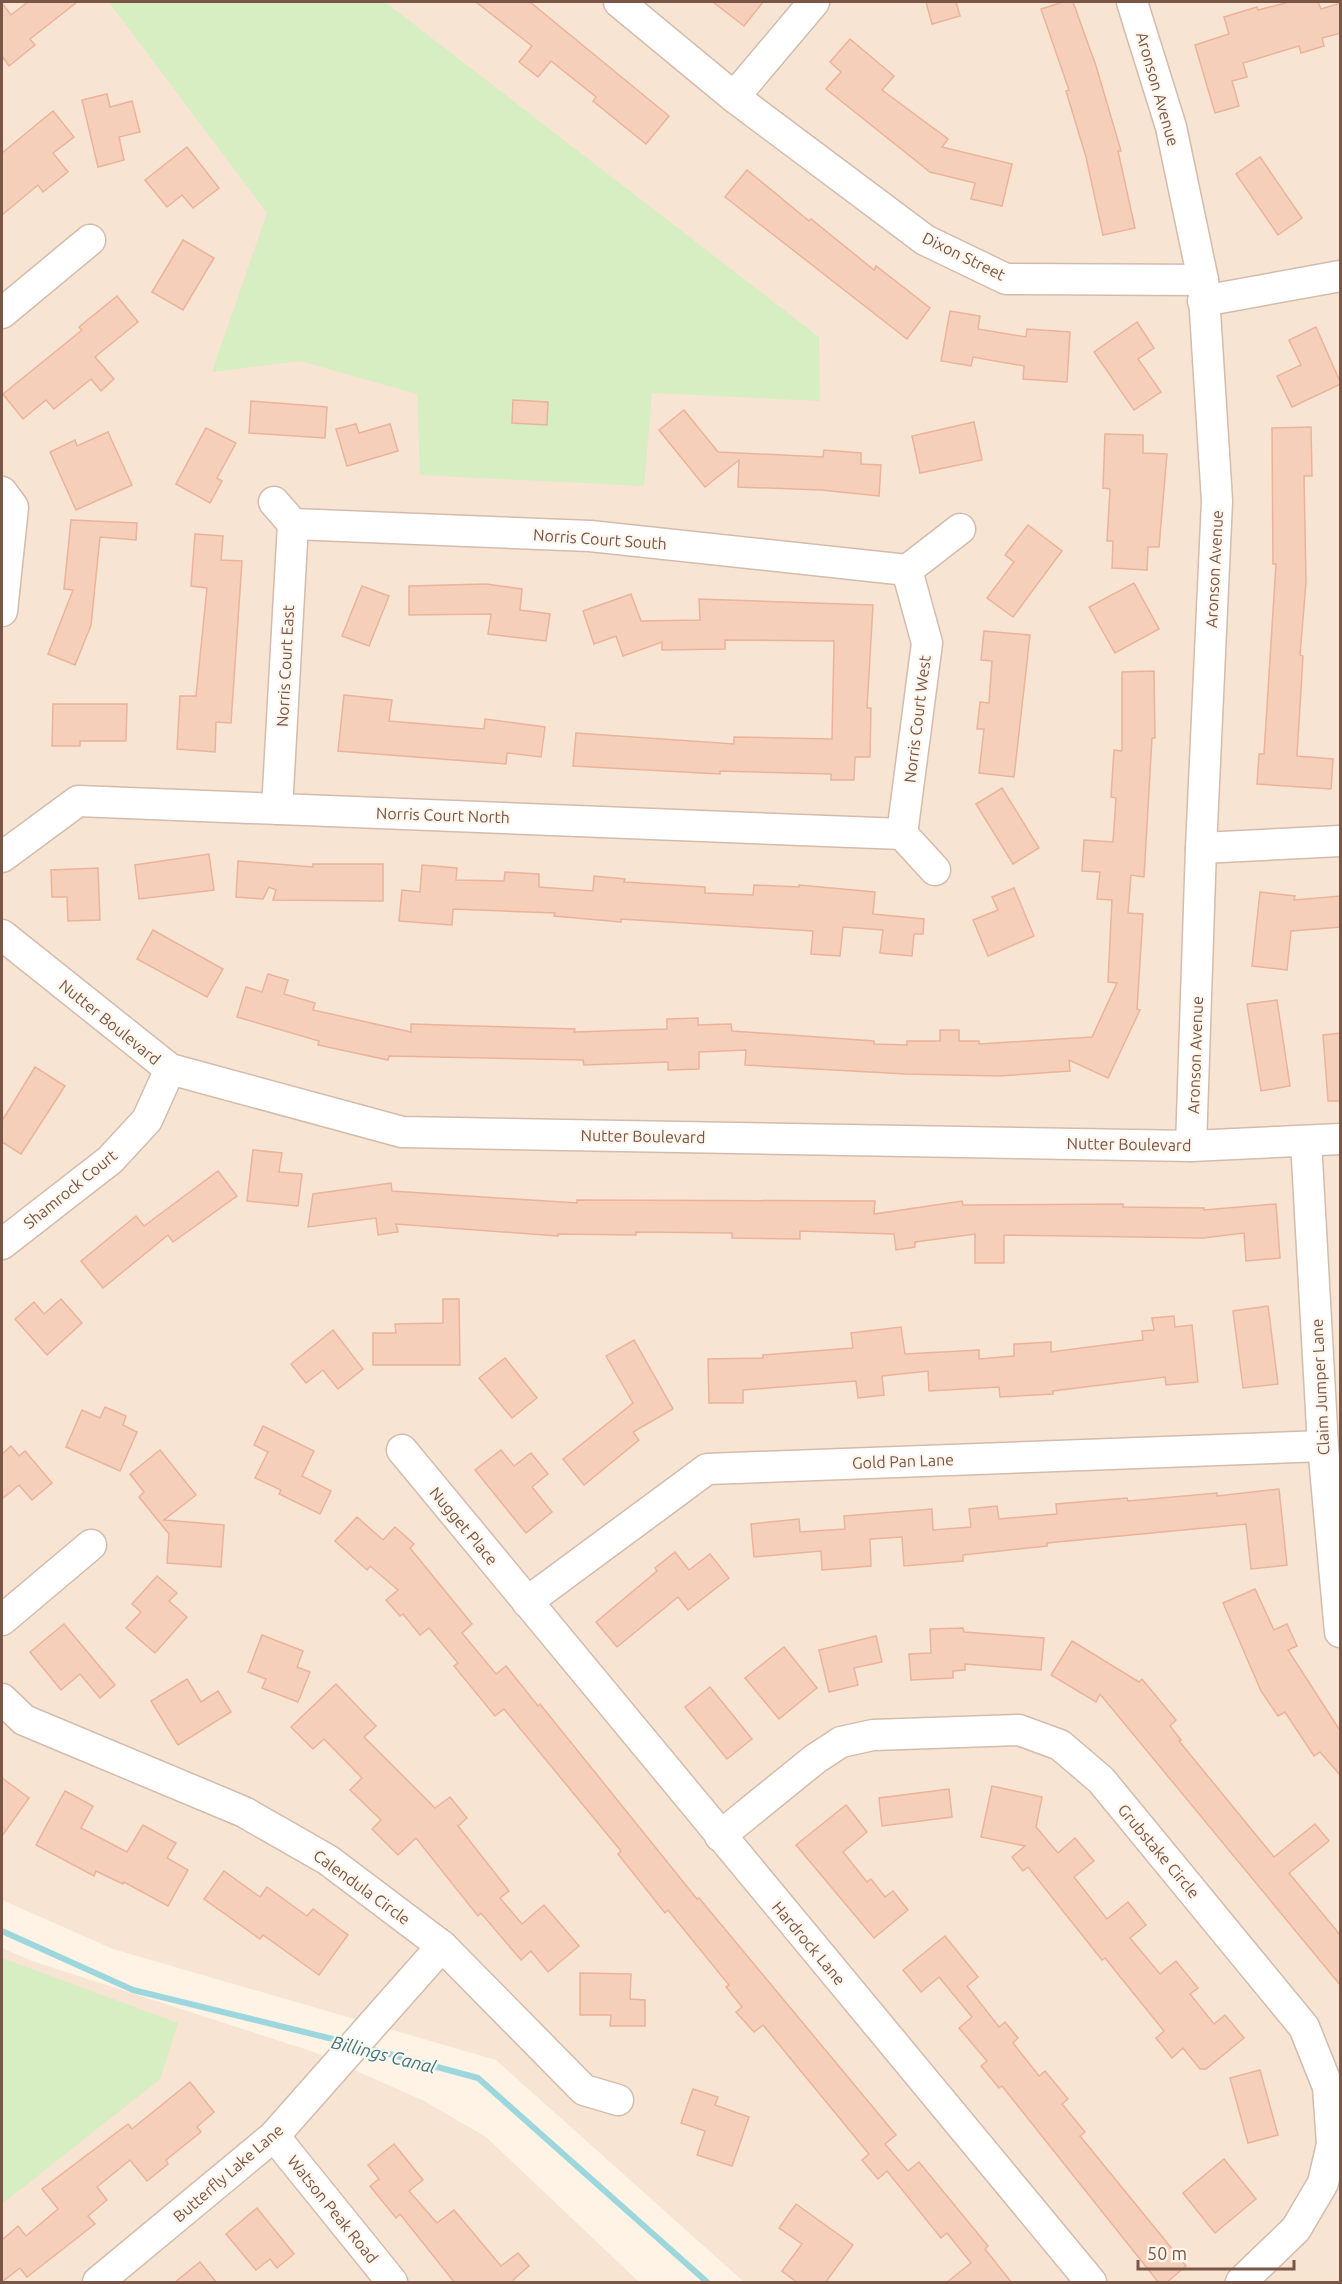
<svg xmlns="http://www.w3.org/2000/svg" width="1342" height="2284" font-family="Ubuntu,sans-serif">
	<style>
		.residential { fill: #f7e4d3 }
		.green { fill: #d6eec2 }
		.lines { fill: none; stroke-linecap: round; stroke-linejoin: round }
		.stream { stroke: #9cd7dd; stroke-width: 6 }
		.building { fill: #f6cfba; stroke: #ebb399; stroke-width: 1.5 }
		.minor-casing { stroke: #d4bcac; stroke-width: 33 }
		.minor { stroke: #fff; stroke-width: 30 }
		.labels { text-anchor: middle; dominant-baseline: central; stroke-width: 4.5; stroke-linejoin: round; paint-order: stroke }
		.street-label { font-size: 16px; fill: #7a5647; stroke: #fff7ed }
		.water-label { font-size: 18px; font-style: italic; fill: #397981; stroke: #fff7ed }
	</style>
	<rect width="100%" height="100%" fill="#fef3e5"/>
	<g class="residential">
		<polygon points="2,2 1340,2 1340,2282 744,2282 496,2060 113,1949 2,1900"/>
		<polygon points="2,1948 32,1961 314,2052 424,2101 486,2137 639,2282 2,2282"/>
	</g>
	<g class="green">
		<polygon points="109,2 385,2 819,337 820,401 652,393 644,486 420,475 417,394 300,361 212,372 267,213"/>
		<polygon points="2,1958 178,2023 160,2079 2,2204"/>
	</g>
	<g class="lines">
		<g class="stream">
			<polyline points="2,1931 133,1990 345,2042"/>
			<polyline points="363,2047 478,2078 707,2282"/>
		</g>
	</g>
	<g class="building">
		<polygon points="28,2 77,2 30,39 35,45 9,66 2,56 2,3 11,15"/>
		<polygon points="476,2 530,2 669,116 646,144 593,101 596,97 551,61 538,77 519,62 532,46"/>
		<polygon points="713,2 763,2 744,26"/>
		<polygon points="926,2 956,2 960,16 932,24"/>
		<polygon points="1063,2 1073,2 1096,66 1121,151 1118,151 1135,228 1103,235 1086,157 1066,91 1069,90 1041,9"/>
		<polygon points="1289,2 1318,2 1321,9 1341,3 1341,33 1322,38 1324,46 1301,53 1299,46 1243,63 1247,77 1232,81 1239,106 1215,113 1195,45 1229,34 1224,17 1257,7 1258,10"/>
		<polygon points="850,39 894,76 882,90 948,139 942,147 1012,164 1002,206 971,199 975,183 930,172 826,89 841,72 830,62"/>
		<polygon points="107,94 110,107 132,101 140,132 119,137 124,160 98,167 82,100"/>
		<polygon points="53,111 74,137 53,153 68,172 43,192 38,185 2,215 2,153"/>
		<polygon points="187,147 219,188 193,208 182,195 167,207 145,180"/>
		<polygon points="1260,157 1302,218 1278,235 1236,174"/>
		<polygon points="747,170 809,221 811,219 874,270 876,266 930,308 907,339 725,197"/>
		<polygon points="183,240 214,258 183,310 152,292"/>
		<polygon points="117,296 138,322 95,357 114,379 101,391 91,379 54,409 46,400 23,419 3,394 82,330 79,327"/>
		<polygon points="950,311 980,316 978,329 1026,337 1027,329 1070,332 1067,382 1023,379 1024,366 973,357 971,366 941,361"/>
		<polygon points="1137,322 1154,348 1138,359 1161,392 1134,410 1094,352"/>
		<polygon points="1316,327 1341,384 1292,407 1277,376 1301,365 1289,340"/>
		<polygon points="513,400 548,402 547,425 512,423"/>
		<polygon points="251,401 327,407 325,438 249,433"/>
		<polygon points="684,410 718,452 823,457 824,450 861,453 861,464 881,465 879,496 821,490 738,487 739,460 705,487 659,430"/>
		<polygon points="974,422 982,460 920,473 912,436"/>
		<polygon points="356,424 359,433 390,424 398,451 347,466 336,429"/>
		<polygon points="1311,427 1312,476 1304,476 1306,582 1300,655 1303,656 1297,756 1333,759 1331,789 1257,784 1259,754 1264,754 1276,564 1273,564 1272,428"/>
		<polygon points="206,428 236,443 217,478 222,481 210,503 176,484"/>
		<polygon points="108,432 132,485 76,510 50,452 75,440 77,446"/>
		<polygon points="1105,434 1143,435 1143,453 1167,454 1159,547 1148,547 1147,570 1112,568 1113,541 1107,541 1110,489 1103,488"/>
		<polygon points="71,520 137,523 136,540 100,537 91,625 75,665 48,654 73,590 64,589"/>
		<polygon points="1028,525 1062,551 1013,617 987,598 1014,562 1005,555"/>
		<polygon points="195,534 223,536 221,560 242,561 231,723 216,722 215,752 177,749 180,696 196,696 207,588 191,586"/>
		<polygon points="1134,583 1159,629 1115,653 1089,607"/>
		<polygon points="486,584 522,589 520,610 550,614 546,641 488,634 491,614 409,615 409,586"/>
		<polygon points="362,586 389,596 369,646 342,636"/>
		<polygon points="631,594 641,621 700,620 699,599 873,605 867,708 871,708 870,757 855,757 854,780 831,780 831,774 720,771 720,774 573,766 576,733 734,744 734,737 832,739 834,641 725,640 725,649 662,650 662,642 623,656 616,636 594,644 583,611"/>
		<polygon points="984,631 1030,635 1014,777 979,773 984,729 977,729 980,702 989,703 992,661 981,660"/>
		<polygon points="1154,671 1155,738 1152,738 1144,877 1131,875 1128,913 1143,914 1137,1009 1140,1010 1108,1078 1069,1060 1070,1071 999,1076 906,1074 745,1065 746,1050 699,1052 699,1069 668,1070 668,1062 584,1065 583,1060 389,1056 388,1060 318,1045 319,1041 237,1017 246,987 262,992 268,974 288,980 284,994 315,1003 313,1010 411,1032 411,1024 575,1029 574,1032 667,1029 667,1019 698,1018 698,1025 731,1024 732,1031 874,1041 874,1044 907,1045 907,1041 940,1041 940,1030 959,1030 959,1041 979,1041 979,1044 1092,1037 1117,983 1108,982 1112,900 1097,899 1100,872 1082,871 1084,840 1113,842 1116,798 1111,797 1114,750 1122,751 1122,672"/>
		<polygon points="344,695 392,700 389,721 484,729 485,719 545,727 541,757 507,753 506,764 338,751"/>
		<polygon points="53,704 127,704 126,741 80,741 80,746 52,746"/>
		<polygon points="1002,788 1039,848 1013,864 976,804"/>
		<polygon points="209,854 214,890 139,899 135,865"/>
		<polygon points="238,861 313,867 313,864 383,864 383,901 273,900 276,890 269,887 263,899 236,897"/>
		<polygon points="422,865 457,868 456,880 504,881 505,872 539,874 539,887 593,891 594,876 625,879 624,882 705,887 705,893 753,895 754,885 799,887 799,885 875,892 873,914 924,919 923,934 914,934 912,956 880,953 883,930 843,927 840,956 811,954 813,931 621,919 621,922 554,916 555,913 453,909 452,925 399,921 402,890 420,892"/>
		<polygon points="98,868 100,920 68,921 67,897 52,897 51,870"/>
		<polygon points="1014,888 1034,936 988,956 973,920 998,910 992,897"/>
		<polygon points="1260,892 1295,896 1294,900 1341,896 1341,927 1291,931 1287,970 1252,966"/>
		<polygon points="153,930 223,969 207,997 137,959"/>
		<polygon points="1277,1000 1290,1086 1261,1091 1247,1004"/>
		<polygon points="1341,1033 1341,1101 1328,1101 1323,1035"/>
		<polygon points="35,1067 65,1086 21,1154 2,1142 2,1121"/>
		<polygon points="253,1150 282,1153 279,1172 302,1174 298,1206 247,1201"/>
		<polygon points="218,1171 237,1196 173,1242 168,1235 103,1288 81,1261 136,1216 144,1226"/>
		<polygon points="391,1183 392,1191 577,1203 577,1200 875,1201 874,1214 962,1201 963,1205 1123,1204 1123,1207 1204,1208 1204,1210 1276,1204 1280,1258 1246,1261 1244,1233 1203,1238 1004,1235 1004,1263 975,1263 975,1234 915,1242 915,1247 896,1250 894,1234 800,1231 800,1239 732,1238 732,1233 636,1232 636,1235 558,1234 558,1236 396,1224 398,1232 378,1235 376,1218 308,1227 313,1194"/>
		<polygon points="61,1299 82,1323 47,1355 15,1319 34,1302 44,1314"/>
		<polygon points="443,1299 459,1299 460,1365 373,1365 373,1333 396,1333 395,1324 443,1323"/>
		<polygon points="1268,1306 1278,1384 1243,1388 1233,1311"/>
		<polygon points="1174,1316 1175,1327 1192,1325 1198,1382 1166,1385 1165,1377 1053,1391 1053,1394 1000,1397 999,1387 929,1391 928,1371 882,1376 884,1395 858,1398 856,1381 743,1390 743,1403 709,1403 708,1359 763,1358 763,1355 853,1348 851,1333 901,1327 905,1354 979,1350 979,1359 1014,1356 1014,1344 1051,1342 1051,1352 1143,1340 1142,1331 1154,1330 1152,1318"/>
		<polygon points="333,1330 363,1369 338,1389 323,1370 306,1383 291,1364"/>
		<polygon points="634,1340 673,1409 633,1432 639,1440 584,1485 563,1459 633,1403 606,1356"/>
		<polygon points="505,1358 537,1398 512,1418 479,1378"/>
		<polygon points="105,1407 126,1416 123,1425 137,1432 120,1471 66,1447 82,1410 100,1418"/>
		<polygon points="263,1426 314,1451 302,1476 331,1491 320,1514 279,1494 281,1490 255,1478 268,1452 254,1445"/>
		<polygon points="11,1446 19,1456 25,1451 52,1483 32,1500 19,1485 2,1499 2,1454"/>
		<polygon points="160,1450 196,1495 164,1520 224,1525 221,1567 167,1563 169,1534 139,1497 144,1492 130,1474"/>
		<polygon points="501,1450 514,1466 531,1453 548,1474 532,1487 552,1512 526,1533 475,1470"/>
		<polygon points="1279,1489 1287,1565 1251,1569 1246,1524 1047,1543 1047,1546 963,1555 963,1561 904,1566 902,1537 870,1539 871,1566 822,1570 821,1551 754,1557 751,1524 799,1519 800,1532 845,1529 844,1516 932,1509 933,1530 971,1527 969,1509 997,1506 999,1519 1057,1514 1056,1504 1127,1498 1128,1501 1217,1493 1217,1496"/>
		<polygon points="357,1517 383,1540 395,1527 414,1544 410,1548 472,1624 462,1633 496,1674 506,1666 538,1706 540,1704 697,1899 699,1898 896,2135 885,2144 908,2171 919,2162 988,2246 985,2249 1012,2283 946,2283 971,2263 947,2233 941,2238 887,2171 878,2179 862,2160 869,2154 763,2025 754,2032 736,2012 742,2007 726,1987 729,1985 668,1910 665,1913 618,1854 621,1851 504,1709 495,1716 454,1666 458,1663 429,1628 420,1635 403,1614 400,1616 386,1600 398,1590 370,1566 367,1570 335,1541"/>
		<polygon points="675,1552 689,1570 710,1554 729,1578 688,1610 678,1597 617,1647 596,1622 657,1571 655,1568"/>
		<polygon points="157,1576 177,1593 169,1601 187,1617 155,1653 126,1628 141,1612 132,1604"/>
		<polygon points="1255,1589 1274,1630 1287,1624 1297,1646 1288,1650 1341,1732 1341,1776 1320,1752 1314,1756 1285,1712 1278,1716 1261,1691 1223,1603"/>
		<polygon points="64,1624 115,1685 100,1698 80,1674 61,1690 30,1652"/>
		<polygon points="963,1628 964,1632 1044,1638 1041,1670 965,1664 965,1670 953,1671 953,1678 911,1680 909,1654 931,1653 930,1629"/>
		<polygon points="262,1635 303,1651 297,1667 310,1672 298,1702 262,1688 266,1679 248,1672"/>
		<polygon points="876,1636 882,1662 854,1668 858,1685 829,1692 819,1650"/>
		<polygon points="1072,1641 1139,1682 1142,1679 1176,1720 1170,1726 1181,1740 1179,1741 1274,1857 1315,1824 1329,1841 1289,1873 1341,1936 1341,1986 1100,1694 1096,1702 1051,1675"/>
		<polygon points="784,1647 817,1688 779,1719 745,1678"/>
		<polygon points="187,1679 201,1702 218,1691 231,1712 178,1745 151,1701"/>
		<polygon points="336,1684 376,1726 364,1737 435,1808 450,1797 467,1818 458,1826 509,1891 500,1898 522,1924 544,1905 579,1946 548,1972 531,1951 521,1960 481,1913 478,1916 416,1838 398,1855 372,1829 381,1820 350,1790 362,1778 324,1739 313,1749 291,1727"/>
		<polygon points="710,1687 752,1739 727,1759 685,1707"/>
		<polygon points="2,1778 29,1798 2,1836"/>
		<polygon points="992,1786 1042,1797 1036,1827 1058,1853 1075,1838 1094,1861 1074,1877 1107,1919 1128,1902 1146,1925 1130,1938 1160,1974 1176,1961 1198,1988 1190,1994 1214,2024 1225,2015 1244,2038 1206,2069 1200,2069 1183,2048 1172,2058 1156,2038 1164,2031 1105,1958 1102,1960 1028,1867 1023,1871 1012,1857 1025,1846 981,1837"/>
		<polygon points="949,1789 952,1817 882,1826 879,1798"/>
		<polygon points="65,1791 93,1806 81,1828 127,1852 143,1825 176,1843 167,1858 188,1870 168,1906 124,1882 123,1884 96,1871 94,1876 36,1845"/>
		<polygon points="846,1805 867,1832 843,1852 867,1882 871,1879 885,1897 893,1891 908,1910 874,1938 796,1845"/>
		<polygon points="224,1871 260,1897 267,1887 307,1916 313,1909 348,1935 319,1975 263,1935 260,1939 204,1899"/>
		<polygon points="945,1936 978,1977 967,1986 999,2027 1005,2022 1018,2038 1013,2043 1039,2076 1045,2071 1068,2099 1062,2104 1085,2132 1080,2136 1186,2266 1166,2283 1159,2283 1002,2086 999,2088 981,2066 987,2061 959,2028 972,2017 939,1977 921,1992 903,1970"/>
		<polygon points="580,1973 631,1974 630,1999 645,2000 645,2026 610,2026 611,2015 580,2015"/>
		<polygon points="1260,2070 1278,2135 1248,2143 1230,2078"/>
		<polygon points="190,2082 214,2112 197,2127 201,2132 166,2160 168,2164 147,2181 130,2160 97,2187 107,2200 88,2216 95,2224 27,2277 20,2268 2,2282 2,2240 18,2226 26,2236 58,2209 42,2189 128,2124 132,2129"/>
		<polygon points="693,2089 718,2097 715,2105 749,2117 732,2166 697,2155 705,2131 681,2123"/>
		<polygon points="394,2144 423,2180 409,2191 437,2223 454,2210 501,2266 518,2253 529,2266 513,2280 515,2283 455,2283 400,2214 396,2218 370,2186 379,2179 368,2165"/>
		<polygon points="1224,2159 1256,2199 1215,2233 1183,2193"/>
		<polygon points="796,2204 853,2245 825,2283 798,2283 782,2271 802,2244 779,2228"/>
		<polygon points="257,2208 294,2254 277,2268 270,2259 256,2270 226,2234"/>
		<polygon points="200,2262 217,2283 174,2283"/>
	</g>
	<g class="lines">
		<g class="minor-casing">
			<g id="minor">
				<polyline points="619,2 734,97 925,240 1006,279 1203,280"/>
				<polyline points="1132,2 1171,127 1203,280 1217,501 1201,848 1191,1146"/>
				<polyline points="734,97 814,2"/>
				<polyline points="1203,301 1340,276"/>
				<polyline points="2,313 90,240"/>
				<polyline points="2,492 13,507 2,611"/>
				<polyline points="274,502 293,524"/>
				<polyline points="293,524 590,536 907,570"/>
				<polyline points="907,570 960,529"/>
				<polyline points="277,809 293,524"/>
				<polyline points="902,834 927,643 907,570"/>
				<polyline points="902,834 935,870"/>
				<polyline points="1201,848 1340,841"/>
				<polyline points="2,857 78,801 902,834"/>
				<polyline points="2,935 170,1069 402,1132 1191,1146 1340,1139"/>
				<polyline points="1306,1141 1323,1446 1340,1632"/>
				<polyline points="2,1244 110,1160 147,1120 170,1069"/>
				<polyline points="402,1450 1091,2282"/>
				<polyline points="527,1602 707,1469 1323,1446"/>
				<polyline points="2,1620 91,1545"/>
				<polyline points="2,1699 24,1720 244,1812 328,1860 442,1946 584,2090 618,2100"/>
				<polyline points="720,1836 815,1759 841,1742 873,1735 1019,1730 1060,1745 1101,1780 1304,2027 1328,2087 1332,2144 1323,2183 1296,2229 1241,2282"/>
				<polyline points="274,2136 392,2282"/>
				<polyline points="98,2282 274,2136 442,1946"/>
			</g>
		</g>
		<use href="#minor" class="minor"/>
	</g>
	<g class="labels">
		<g class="street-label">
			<text transform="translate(1158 89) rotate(74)">Aronson Avenue</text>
			<text transform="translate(964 256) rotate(26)">Dixon Street</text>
			<text transform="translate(600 539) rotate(4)">Norris Court South</text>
			<text transform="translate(1214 569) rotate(-87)">Aronson Avenue</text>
			<text transform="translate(285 666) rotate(-87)">Norris Court East</text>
			<text transform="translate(917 719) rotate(-83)">Norris Court West</text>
			<text transform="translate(443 815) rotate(2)">Norris Court North</text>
			<text transform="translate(110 1022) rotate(39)">Nutter Boulevard</text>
			<text transform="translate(1195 1055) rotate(-88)">Aronson Avenue</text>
			<text transform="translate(643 1136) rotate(1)">Nutter Boulevard</text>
			<text transform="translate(1129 1144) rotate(1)">Nutter Boulevard</text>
			<text transform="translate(70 1189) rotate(-39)">Shamrock Court</text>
			<text transform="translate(1320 1387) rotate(-93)">Claim Jumper Lane</text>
			<text transform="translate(903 1461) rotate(-2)">Gold Pan Lane</text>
			<text transform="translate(464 1526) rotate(50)">Nugget Place</text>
			<text transform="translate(1159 1851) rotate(50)">Grubstake Circle</text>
			<text transform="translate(362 1887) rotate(36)">Calendula Circle</text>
			<text transform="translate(809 1943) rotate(50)">Hardrock Lane</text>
			<text transform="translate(228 2173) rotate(-41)">Butterfly Lake Lane</text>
			<text transform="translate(333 2209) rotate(51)">Watson Peak Road</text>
		</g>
		<g class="water-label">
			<text transform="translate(384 2054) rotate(14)">Billings Canal</text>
		</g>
	</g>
	<rect width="1342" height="2284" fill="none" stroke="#7a5647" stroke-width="6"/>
	<path d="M1138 2260v9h156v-9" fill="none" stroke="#7a5647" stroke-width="3"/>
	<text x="1147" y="2260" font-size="18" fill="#7a5647" stroke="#fff7ed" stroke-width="4.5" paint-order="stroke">50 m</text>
</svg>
